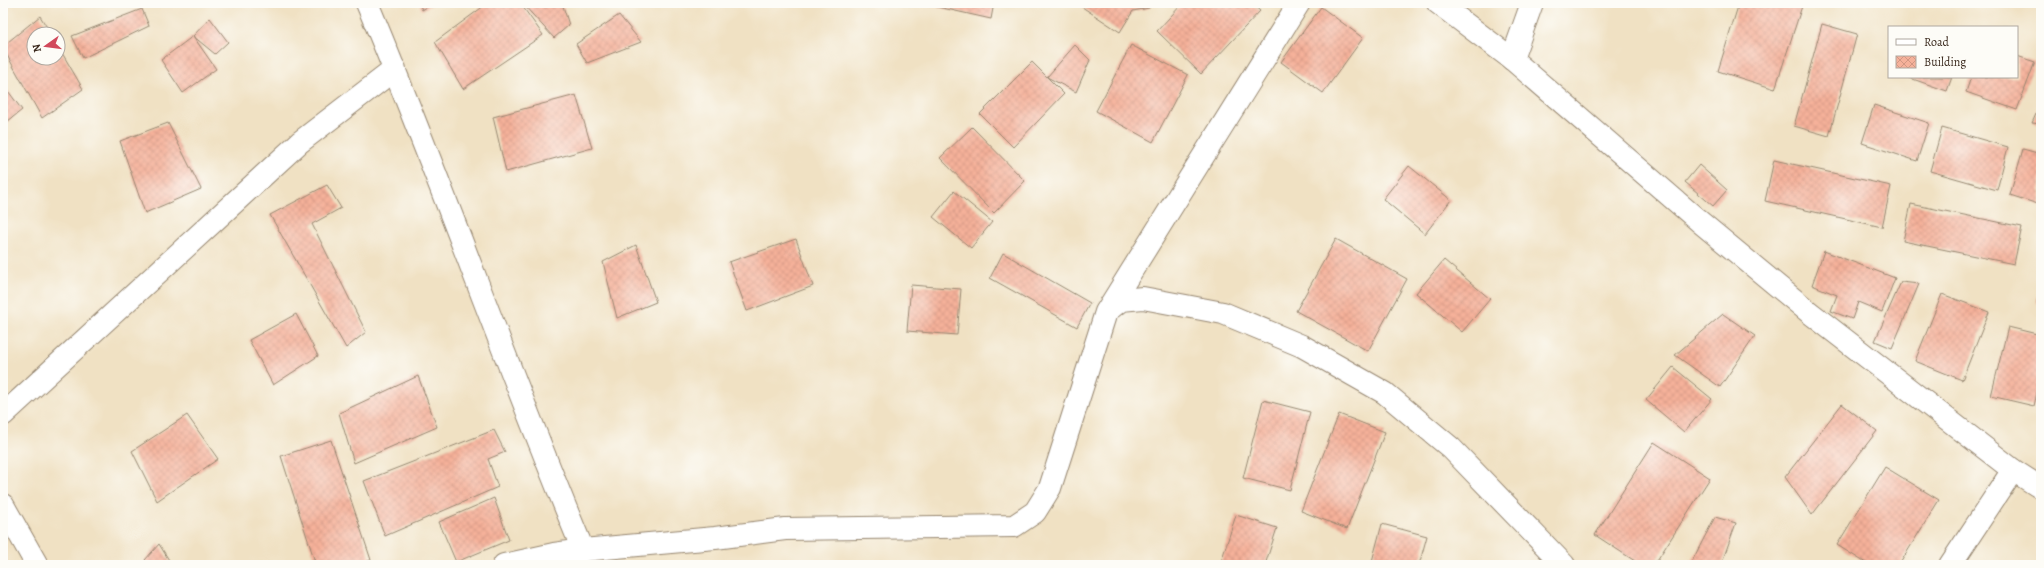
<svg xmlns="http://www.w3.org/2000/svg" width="2044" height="568" font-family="Alegreya,serif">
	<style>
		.building { fill: url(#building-cross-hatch) }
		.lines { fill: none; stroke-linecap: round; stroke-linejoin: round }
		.street-casing { stroke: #968670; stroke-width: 24 }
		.street { stroke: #fff; stroke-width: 22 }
	</style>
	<defs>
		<pattern id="building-cross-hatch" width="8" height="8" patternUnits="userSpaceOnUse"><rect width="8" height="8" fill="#f5b19a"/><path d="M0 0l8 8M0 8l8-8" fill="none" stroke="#d39884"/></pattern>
	</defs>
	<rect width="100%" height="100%" fill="#fdfcf7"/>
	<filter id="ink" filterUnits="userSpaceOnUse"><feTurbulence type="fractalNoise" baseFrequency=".025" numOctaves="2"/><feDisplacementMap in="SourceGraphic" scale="8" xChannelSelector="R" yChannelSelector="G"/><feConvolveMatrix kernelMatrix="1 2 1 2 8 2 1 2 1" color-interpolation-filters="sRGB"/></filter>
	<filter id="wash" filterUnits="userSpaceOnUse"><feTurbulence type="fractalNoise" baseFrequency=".012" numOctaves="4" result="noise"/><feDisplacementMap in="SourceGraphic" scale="16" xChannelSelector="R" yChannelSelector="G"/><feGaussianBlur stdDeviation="0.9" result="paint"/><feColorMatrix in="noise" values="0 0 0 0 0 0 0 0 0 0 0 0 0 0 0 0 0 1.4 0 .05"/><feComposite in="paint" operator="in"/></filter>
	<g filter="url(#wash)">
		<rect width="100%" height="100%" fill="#f0e1c3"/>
		<g id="blocks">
			<g class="building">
				<polygon points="419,3 434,3 422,10"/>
				<polygon points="488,3 520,3 543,35 463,89 435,42"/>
				<polygon points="522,3 562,3 569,25 554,38"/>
				<polygon points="920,3 994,3 991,19"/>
				<polygon points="1076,3 1153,3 1149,8 1133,11 1120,32"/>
				<polygon points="1183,3 1251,3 1260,11 1201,74 1157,31"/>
				<polygon points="1739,3 1803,3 1775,89 1718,71"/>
				<polygon points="1321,7 1363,38 1323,93 1281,62"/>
				<polygon points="142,9 149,26 83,58 72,36"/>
				<polygon points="619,15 641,42 587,63 576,44"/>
				<polygon points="40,16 51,34 34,34 34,58 58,58 58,46 83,89 42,118 3,48 3,46"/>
				<polygon points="210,18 228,42 215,54 193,36 216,69 183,93 161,60 193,36"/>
				<polygon points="1822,24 1857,34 1829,136 1794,126"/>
				<polygon points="1075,45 1090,60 1076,92 1047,77 1064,94 1013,147 980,114 1032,62 1047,77"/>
				<polygon points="1131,45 1188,75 1153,142 1096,111"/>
				<polygon points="2017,56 2035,62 2017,110 1966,92 1971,77 2017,77"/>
				<polygon points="1907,77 1952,77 1947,91"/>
				<polygon points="3,84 22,110 3,125"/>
				<polygon points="576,95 592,148 506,172 493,117"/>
				<polygon points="2041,103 2041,124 2032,123"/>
				<polygon points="1874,105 1929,123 1917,161 1862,143"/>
				<polygon points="168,123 201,189 145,213 120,141"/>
				<polygon points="972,127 1025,181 994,213 940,158"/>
				<polygon points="1942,128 2008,147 1997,190 1930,171"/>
				<polygon points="2023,149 2041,154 2041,205 2010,195"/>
				<polygon points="1774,160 1891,186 1882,227 1765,201"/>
				<polygon points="1699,165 1727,190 1713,206 1685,182"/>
				<polygon points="1409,166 1451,200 1425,234 1383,199"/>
				<polygon points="327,185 341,208 312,224 366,332 346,348 270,215"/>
				<polygon points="954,191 992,222 971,248 933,217"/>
				<polygon points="1911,204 2022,227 2014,264 1903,241"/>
				<polygon points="796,239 813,286 747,311 729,262"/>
				<polygon points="1336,239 1407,279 1368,351 1296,311"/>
				<polygon points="636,245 656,302 617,318 603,262"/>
				<polygon points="1824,251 1895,278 1882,312 1858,302 1852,319 1831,311 1837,295 1812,285"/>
				<polygon points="1003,253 1090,303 1077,327 990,278"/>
				<polygon points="1444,260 1490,299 1462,332 1416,293"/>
				<polygon points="2040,280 2041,280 2041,304 2037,303"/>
				<polygon points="1901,282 1919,284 1892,348 1875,341"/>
				<polygon points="911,285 961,289 957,335 907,331"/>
				<polygon points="1942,294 1989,312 1962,380 1915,361"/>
				<polygon points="296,314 318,356 273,385 249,340"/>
				<polygon points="1723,314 1755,336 1720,387 1675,355"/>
				<polygon points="2008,327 2041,335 2041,375 2034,406 1991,396"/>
				<polygon points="1673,367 1712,399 1684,432 1646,400"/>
				<polygon points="418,376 437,427 354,463 339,413"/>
				<polygon points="1263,400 1310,412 1290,490 1243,478"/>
				<polygon points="1842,404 1877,431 1812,515 1785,477"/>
				<polygon points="1339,414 1385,432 1347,529 1301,511"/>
				<polygon points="187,415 218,459 157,501 132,451"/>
				<polygon points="494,430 505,452 488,459 498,487 385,536 364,481"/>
				<polygon points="331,440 371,560 357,565 316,565 281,456"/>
				<polygon points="1654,442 1710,478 1654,565 1641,565 1595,535"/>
				<polygon points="1885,467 1939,500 1899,565 1869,565 1837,545"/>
				<polygon points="494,498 509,540 456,562 439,522"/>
				<polygon points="1236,515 1277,528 1265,565 1220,565"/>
				<polygon points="1715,517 1736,523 1721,565 1690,565"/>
				<polygon points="1382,524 1427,536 1419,565 1371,565"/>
				<polygon points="159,544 172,565 148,565 145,560"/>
			</g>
		</g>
	</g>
	<g filter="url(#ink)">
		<use href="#blocks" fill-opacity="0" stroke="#968670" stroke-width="1"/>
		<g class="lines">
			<g class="street-casing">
				<g id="street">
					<path d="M367,3C443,184 507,369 583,550"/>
					<polyline points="1438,3 1512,59 1699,221 1809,312 2013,470 2041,488"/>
					<polyline points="1512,59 1532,3"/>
					<polyline points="1107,311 1121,300 1143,298 1223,313 1302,346 1385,393 1451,448 1564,565"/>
					<polyline points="3,415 300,142 395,69"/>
					<polyline points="3,505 37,565"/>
					<polyline points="504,565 554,554 583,550 715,538 785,529 1014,526 1035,512 1050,488 1106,312 1299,3"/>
					<polyline points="1950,565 2013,470"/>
				</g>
			</g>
			<use href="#street" class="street"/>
		</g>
	</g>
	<rect width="2044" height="568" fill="none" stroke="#fdfcf7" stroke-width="16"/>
	<rect x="1888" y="26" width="130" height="52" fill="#fdfcf7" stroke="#afa8a0"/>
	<rect x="1896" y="39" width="20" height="6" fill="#ffffff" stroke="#afa8a0"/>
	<text x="1924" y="46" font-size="12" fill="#3b2a1e">Road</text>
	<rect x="1896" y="56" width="20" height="12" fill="url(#building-cross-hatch)" stroke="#afa8a0"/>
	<text x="1924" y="66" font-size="12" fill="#3b2a1e">Building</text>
	<g transform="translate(46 46) rotate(256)"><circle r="19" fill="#fdfcf7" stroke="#afa8a0"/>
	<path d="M0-3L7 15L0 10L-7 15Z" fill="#d1495b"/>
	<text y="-6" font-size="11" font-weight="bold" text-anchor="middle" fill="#3b2a1e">N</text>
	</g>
</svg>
